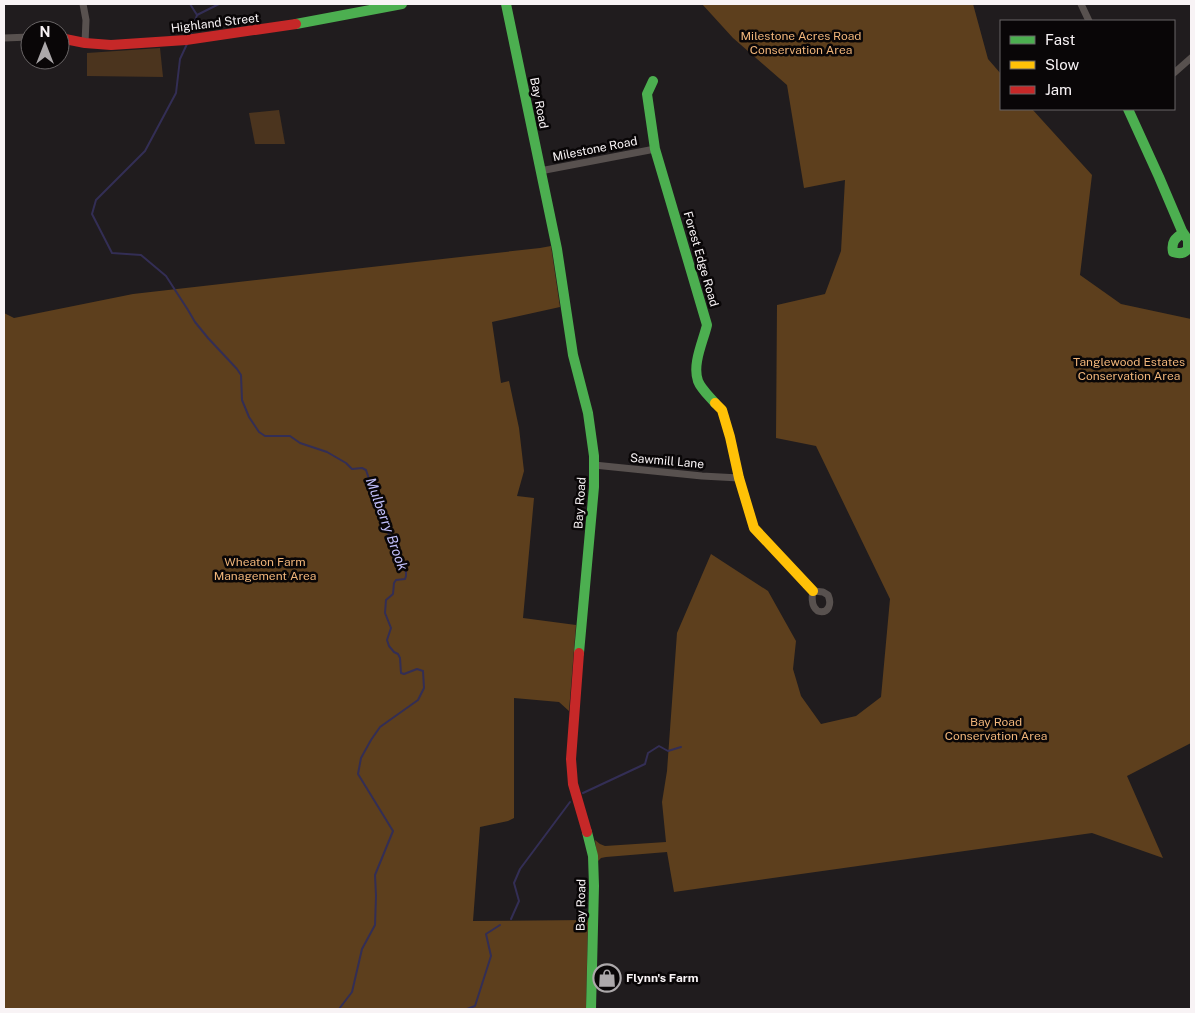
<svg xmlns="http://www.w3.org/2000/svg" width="1195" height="1013" font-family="'Public Sans',sans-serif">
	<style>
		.green { fill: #4b341e }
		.forest { fill: #5d3f1d }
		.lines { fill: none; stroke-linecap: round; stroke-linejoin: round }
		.stream { stroke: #332e55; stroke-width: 2 }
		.street { stroke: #58514f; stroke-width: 7 }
		.fast { stroke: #4caf50; stroke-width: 10 }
		.slow { stroke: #ffc107; stroke-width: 10 }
		.jam { stroke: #c62828; stroke-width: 10 }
		.labels { text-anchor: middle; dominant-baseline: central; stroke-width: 5; stroke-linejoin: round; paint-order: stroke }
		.street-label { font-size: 12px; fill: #f8f3f5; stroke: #090607 }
		.park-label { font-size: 12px; fill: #f0b57a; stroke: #090607 }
		.poi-label { font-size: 12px; font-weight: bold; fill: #f8f3f5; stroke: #090607; text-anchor: start }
		.water-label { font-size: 14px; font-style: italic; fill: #c1bffa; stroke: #090607 }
	</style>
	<rect width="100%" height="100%" fill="#201c1e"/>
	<g class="green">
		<polygon points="160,48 163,77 87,76 87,53"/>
		<polygon points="279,110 285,144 255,144 249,113"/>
	</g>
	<g class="forest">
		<polygon points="702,4 973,4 988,59 1001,74 1001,109 1032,109 1092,175 1080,275 1121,304 1191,319 1191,743 1127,776 1163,858 1092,833 674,892 667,852 606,857 601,858 598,861 595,840 600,844 605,846 666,842 662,802 667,771 677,633 711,554 768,591 796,641 793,669 801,696 821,724 856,716 881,697 890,599 816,446 776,438 777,305 825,294 841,251 845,180 804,188 787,85 733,38"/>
		<polygon points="551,246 560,307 492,322 501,383 509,381 519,428 524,471 517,496 534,498 523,618 576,625 569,711 559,702 514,698 514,818 508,821 480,827 473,921 588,920 586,1009 4,1009 4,313 14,318 133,294 540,248"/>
	</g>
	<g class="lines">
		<g class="stream">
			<polyline points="190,4 197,15 191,34"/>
			<polyline points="197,15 219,4"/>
			<polyline points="187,44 180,59 176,93 145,151 96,200 92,214 112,253 141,255 166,276 188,310 195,322 208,338 237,369 241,375 242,400 249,417 259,432 265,436 290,436 300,443 327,452 346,463 352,469 362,468 366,470 369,479 376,488 391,543 406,572 406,576 405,579 396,580 394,583 393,594 386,600 385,613 391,628 387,640 389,646 394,652 398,654 400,658 401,673 404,674 417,669 423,671 424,688 418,700 380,727 371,740 361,758 358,774 393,831 375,875 376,896 375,925 362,949 352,992 339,1009"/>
			<polyline points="583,793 645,764 648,753 659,746 668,751 681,747"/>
			<polyline points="511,919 519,901 514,883 520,869 570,802"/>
			<polyline points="467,1009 475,1006 491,956 486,934 500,925"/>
		</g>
		<g class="street">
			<polyline points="83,4 86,20 85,43"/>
			<polyline points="1081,4 1089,21"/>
			<polyline points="4,38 30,37"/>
			<polyline points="1174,73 1191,58"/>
			<polyline points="540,171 655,149"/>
			<polyline points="594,465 702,476 739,478"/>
			<path d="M813,591L823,592L828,595C837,616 807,620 813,591Z"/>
		</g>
		<g class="fast">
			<polyline points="506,4 557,249 573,355 588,413 594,456 594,487 579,653"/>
			<polyline points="296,24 402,4"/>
			<path d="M653,81L647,94L655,149L707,325C703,342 692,364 698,381C701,389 710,397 715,403"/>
			<path d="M1128,109L1159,177L1182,231L1188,240V249C1184,254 1179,254 1173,252C1171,242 1175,238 1183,233"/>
			<polyline points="587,832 593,856 594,886 591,1009"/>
		</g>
		<polyline class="slow" points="715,403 722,410 730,437 739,478 754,528 813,591"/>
		<g class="jam">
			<polyline points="60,38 85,43 111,45 186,40 296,24"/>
			<polyline points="579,653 571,759 573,784 587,832"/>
		</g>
	</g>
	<defs>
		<g id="shop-ring" transform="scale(1.4375)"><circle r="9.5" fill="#090607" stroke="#aca8aa" stroke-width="1.5"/><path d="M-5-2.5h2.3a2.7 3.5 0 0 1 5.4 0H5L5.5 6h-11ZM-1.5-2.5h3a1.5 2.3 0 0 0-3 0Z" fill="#aca8aa"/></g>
	</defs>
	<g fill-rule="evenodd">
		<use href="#shop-ring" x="607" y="978"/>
	</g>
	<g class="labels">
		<g class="street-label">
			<text transform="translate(215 23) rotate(-7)">Highland Street</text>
			<text transform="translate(539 103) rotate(79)">Bay Road</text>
			<text transform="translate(595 149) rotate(-11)">Milestone Road</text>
			<text transform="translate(701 259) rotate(74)">Forest Edge Road</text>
			<text transform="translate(667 461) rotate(5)">Sawmill Lane</text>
			<text transform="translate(580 503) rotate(-86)">Bay Road</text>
			<text transform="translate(581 905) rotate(-89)">Bay Road</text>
		</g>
		<g class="park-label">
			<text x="801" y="36">Milestone Acres Road<tspan x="801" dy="14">Conservation Area</tspan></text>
			<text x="1129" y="362">Tanglewood Estates<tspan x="1129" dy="14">Conservation Area</tspan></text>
			<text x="265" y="562">Wheaton Farm<tspan x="265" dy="14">Management Area</tspan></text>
			<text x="996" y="722">Bay Road<tspan x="996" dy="14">Conservation Area</tspan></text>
		</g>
		<g class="poi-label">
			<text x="626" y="978">Flynn's Farm</text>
		</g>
		<g class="water-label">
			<text transform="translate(387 524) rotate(70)">Mulberry Brook</text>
		</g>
	</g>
	<rect width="1195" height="1013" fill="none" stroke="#f8f3f5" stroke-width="10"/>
	<rect x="1000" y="20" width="175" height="90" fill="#090607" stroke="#696566"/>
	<rect x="1010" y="36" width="25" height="8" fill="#4caf50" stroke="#696566"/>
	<text x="1045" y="45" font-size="15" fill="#f8f3f5">Fast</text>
	<rect x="1010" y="61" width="25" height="8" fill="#ffc107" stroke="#696566"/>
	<text x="1045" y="70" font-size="15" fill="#f8f3f5">Slow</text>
	<rect x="1010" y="86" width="25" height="8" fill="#c62828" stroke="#696566"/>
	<text x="1045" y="95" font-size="15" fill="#f8f3f5">Jam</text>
	<g transform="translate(45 45)"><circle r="24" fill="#090607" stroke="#696566"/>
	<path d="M0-4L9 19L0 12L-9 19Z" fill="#aca8aa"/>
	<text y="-8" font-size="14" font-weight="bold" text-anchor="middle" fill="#f8f3f5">N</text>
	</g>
</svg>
